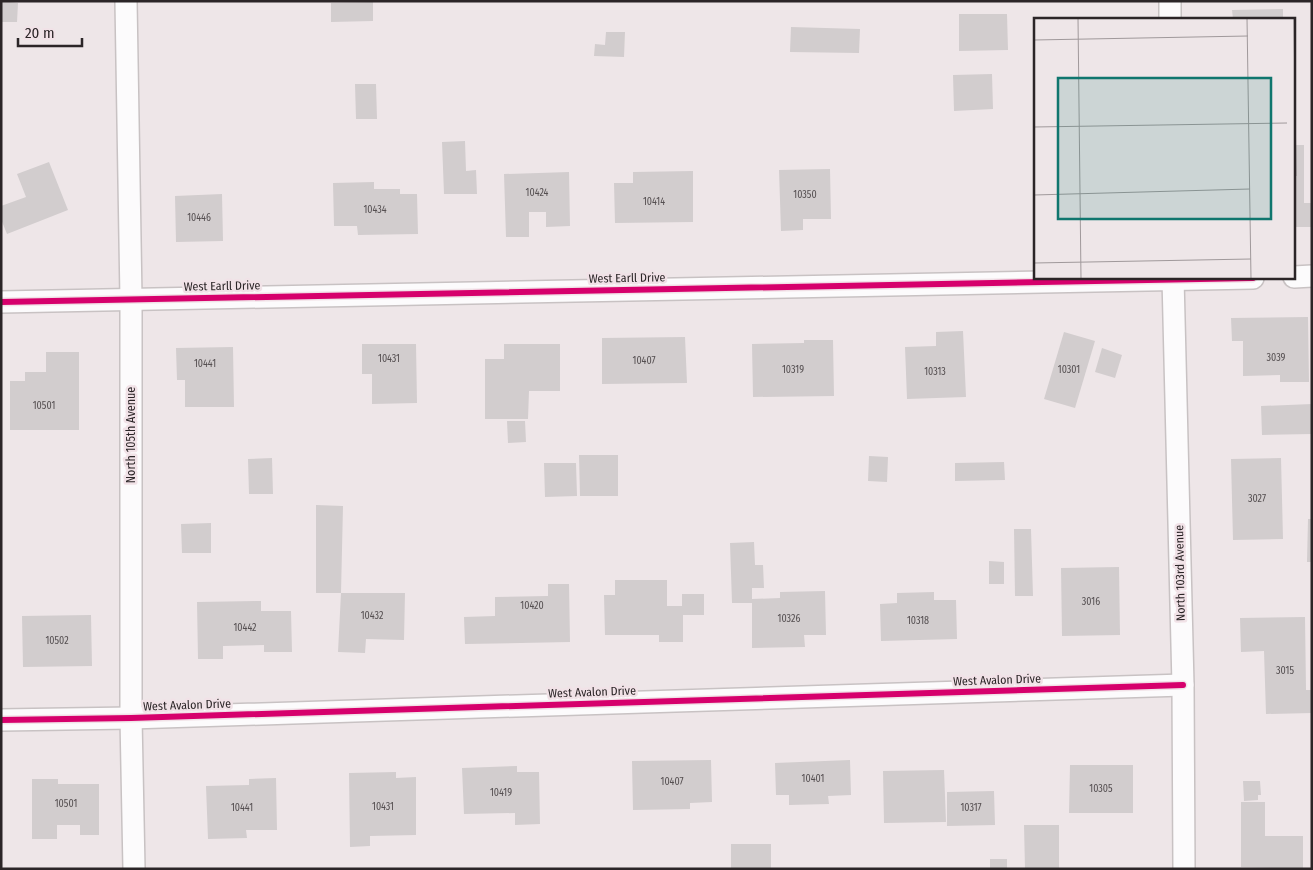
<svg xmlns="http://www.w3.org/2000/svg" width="1313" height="870" font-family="'Fira Sans Condensed',sans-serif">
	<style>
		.building { fill: #d2cdce }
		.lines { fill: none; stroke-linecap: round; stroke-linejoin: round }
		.street-casing { stroke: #c8c2c3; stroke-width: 24 }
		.street { stroke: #fcfbfc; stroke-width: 21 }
		.cycleway-casing { stroke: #f1e2e7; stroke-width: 9 }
		.cycleway { stroke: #d6006c; stroke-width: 6 }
		.labels { text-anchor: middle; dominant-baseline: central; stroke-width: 5; stroke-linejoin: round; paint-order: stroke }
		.number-label { font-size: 10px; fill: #554f51 }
		.street-label { font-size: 12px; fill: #2b2527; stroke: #f1e2e7 }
		.inset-road { fill: none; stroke: #a0999b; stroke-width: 1 }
		.view { fill: #0f766e; fill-opacity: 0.15; stroke: #0f766e; stroke-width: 2.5 }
		.inset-edge { fill: none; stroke: #2b2527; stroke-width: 2.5 }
	</style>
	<rect width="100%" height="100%" fill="#eee6e8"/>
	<g class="building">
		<polygon points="1,1 18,3 17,22 1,22"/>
		<polygon points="373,2 373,21 331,22 331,3"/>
		<polygon points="1283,9 1283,19 1233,19 1232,10"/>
		<polygon points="959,14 1007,14 1008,50 959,51"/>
		<polygon points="791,27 860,29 859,53 790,52"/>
		<polygon points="606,32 625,32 624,57 594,56 595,44 605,45"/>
		<polygon points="992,74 993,109 954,111 953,75"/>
		<polygon points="355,84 376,84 377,119 356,119"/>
		<polygon points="465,141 466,171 476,170 477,194 444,194 442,142"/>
		<polygon points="1294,145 1304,145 1304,203 1312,203 1312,227 1294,227"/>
		<polygon points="49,162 68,210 7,234 1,219 1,206 26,197 17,174"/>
		<polygon points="830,169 831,219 803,219 803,230 781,231 779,170"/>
		<polygon points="693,171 693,222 615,223 614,183 633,183 633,172"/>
		<polygon points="569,172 570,226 546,227 546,212 529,212 529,237 506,237 504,174"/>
		<polygon points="374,182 374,189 400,189 400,194 417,194 418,234 358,235 357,226 334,226 333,183"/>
		<polygon points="222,194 223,241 176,242 175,196"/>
		<polygon points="1308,317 1309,382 1280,382 1280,375 1243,376 1243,341 1232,341 1231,318"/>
		<polygon points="963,331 966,397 907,399 905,347 936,346 936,332"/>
		<polygon points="1064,332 1095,341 1075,408 1044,399"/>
		<polygon points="685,337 687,383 602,384 602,338"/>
		<polygon points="804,340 833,340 834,396 753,397 752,344 804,343"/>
		<polygon points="362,344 416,344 417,403 372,404 372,374 362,374"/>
		<polygon points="504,344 560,344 560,391 529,391 528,419 485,419 485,359 504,359"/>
		<polygon points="233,347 234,407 185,407 185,380 177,380 176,348"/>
		<polygon points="1102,348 1122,355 1115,378 1095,372"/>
		<polygon points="46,352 79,352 79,430 10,430 10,381 25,381 25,372 46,372"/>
		<polygon points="1312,404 1312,434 1262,435 1261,406"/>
		<polygon points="507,421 525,421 526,442 508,443"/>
		<polygon points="579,455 618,455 618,496 580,496"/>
		<polygon points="869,456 888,457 887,482 868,481"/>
		<polygon points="272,458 273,494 249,494 248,459"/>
		<polygon points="1281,458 1283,539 1233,540 1231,459"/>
		<polygon points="1004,462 1005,480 955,481 955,463"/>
		<polygon points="544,463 576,463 577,496 545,497"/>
		<polygon points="316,505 343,506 341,593 405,593 404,640 366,639 365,653 338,652 341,593 316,593"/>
		<polygon points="1308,519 1312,519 1312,562 1307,562"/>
		<polygon points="211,523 211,553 182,553 181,524"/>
		<polygon points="1014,529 1031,529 1033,596 1015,596"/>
		<polygon points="754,542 755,565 763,565 764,588 752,588 752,599 780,598 780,592 825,591 826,635 804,635 805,647 752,648 752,603 732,603 730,543"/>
		<polygon points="989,561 1004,562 1004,584 989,584"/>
		<polygon points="1119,567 1120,635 1062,636 1061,568"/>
		<polygon points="615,580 667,580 667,606 682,606 682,594 704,594 704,615 683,615 683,642 659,642 659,635 605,635 604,595 615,595"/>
		<polygon points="548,584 569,584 570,642 465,644 464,617 495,616 495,597 548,596"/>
		<polygon points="934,592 934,600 956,600 957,639 881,641 880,604 897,603 897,593"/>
		<polygon points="261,601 261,611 291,611 292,652 264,652 264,645 223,646 223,659 198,659 197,602"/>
		<polygon points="91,615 92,666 23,667 22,616"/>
		<polygon points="1305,617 1306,690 1312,690 1312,713 1266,714 1264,651 1241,652 1240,618"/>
		<polygon points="711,760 712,802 690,803 690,809 633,810 632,761"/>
		<polygon points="850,760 851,795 828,796 829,804 789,805 789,795 776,795 775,763"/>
		<polygon points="1070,765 1133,765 1133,813 1069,813"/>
		<polygon points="517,766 517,772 539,772 540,824 515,825 515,813 464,814 462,768"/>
		<polygon points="944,770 946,822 884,823 883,771"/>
		<polygon points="396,772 396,778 416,777 416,835 370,836 370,846 350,847 349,773"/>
		<polygon points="276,778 277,830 246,830 247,838 208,839 206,786 249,785 249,779"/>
		<polygon points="32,779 58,779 58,784 99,784 99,835 80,835 80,825 57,825 57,839 32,839"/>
		<polygon points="1243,781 1260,781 1261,795 1258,795 1258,800 1244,801"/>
		<polygon points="994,791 995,825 947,826 947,792"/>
		<polygon points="1241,802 1265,802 1265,836 1303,836 1303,869 1241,867"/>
		<polygon points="1024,825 1059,825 1059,869 1025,869"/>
		<rect x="731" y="844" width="40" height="25"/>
		<rect x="990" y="859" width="17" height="10"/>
	</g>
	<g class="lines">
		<g class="street-casing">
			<g id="street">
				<polyline points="126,1 131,299 131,718 134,869"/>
				<polyline points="1170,1 1170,19"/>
				<polyline points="1294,277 1312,276"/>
				<polyline points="1173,278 1183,685 1184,869"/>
				<polyline points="1,302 1253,278"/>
				<polyline points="1,720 131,718 1183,685"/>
			</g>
		</g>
		<use href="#street" class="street"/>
		<g class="cycleway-casing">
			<g id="cycleway">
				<polyline points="1,302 1253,278"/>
				<polyline points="1,720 131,718 1183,685"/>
			</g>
		</g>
		<use href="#cycleway" class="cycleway"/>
	</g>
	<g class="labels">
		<g class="number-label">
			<text x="537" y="193">10424</text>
			<text x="805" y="195">10350</text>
			<text x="654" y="202">10414</text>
			<text x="375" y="210">10434</text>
			<text x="199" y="218">10446</text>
			<text x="1276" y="358">3039</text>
			<text x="389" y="359">10431</text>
			<text x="644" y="361">10407</text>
			<text x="205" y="364">10441</text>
			<text x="793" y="370">10319</text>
			<text x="1069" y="370">10301</text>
			<text x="935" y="372">10313</text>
			<text x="44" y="406">10501</text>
			<text x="1257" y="499">3027</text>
			<text x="1091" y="602">3016</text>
			<text x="532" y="606">10420</text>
			<text x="372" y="616">10432</text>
			<text x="789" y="619">10326</text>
			<text x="918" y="621">10318</text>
			<text x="245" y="628">10442</text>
			<text x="57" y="641">10502</text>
			<text x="1285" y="671">3015</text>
			<text x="813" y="779">10401</text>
			<text x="672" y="782">10407</text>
			<text x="1101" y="789">10305</text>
			<text x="501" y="793">10419</text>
			<text x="66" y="804">10501</text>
			<text x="383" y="807">10431</text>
			<text x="242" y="808">10441</text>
			<text x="971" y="808">10317</text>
		</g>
		<g class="street-label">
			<text transform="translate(627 278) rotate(-1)">West Earll Drive</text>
			<text transform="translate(222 286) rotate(-1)">West Earll Drive</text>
			<text transform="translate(131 435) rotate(-90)">North 105th Avenue</text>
			<text transform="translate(1180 573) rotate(-91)">North 103rd Avenue</text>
			<text transform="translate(997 680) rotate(-2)">West Avalon Drive</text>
			<text transform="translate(592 692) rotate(-2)">West Avalon Drive</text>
			<text transform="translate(187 705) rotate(-2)">West Avalon Drive</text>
		</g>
	</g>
	<g transform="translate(1034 18)">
		<rect width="261" height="261" fill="#eee6e8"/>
		<path class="inset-road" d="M44,0L47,261M213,0L217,261M260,0L262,158M0,22L214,18M0,109L253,105M0,177L216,171M0,245L217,241"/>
		<path class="view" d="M24,60H237V201H24Z"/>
		<rect width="261" height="261" class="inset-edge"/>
	</g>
	<rect width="1313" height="870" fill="none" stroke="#2b2527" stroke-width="5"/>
	<path d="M18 38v8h64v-8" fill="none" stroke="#2b2527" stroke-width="2.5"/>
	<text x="25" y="38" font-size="15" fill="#2b2527" stroke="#f1e2e7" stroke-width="4" paint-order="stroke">20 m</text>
</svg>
